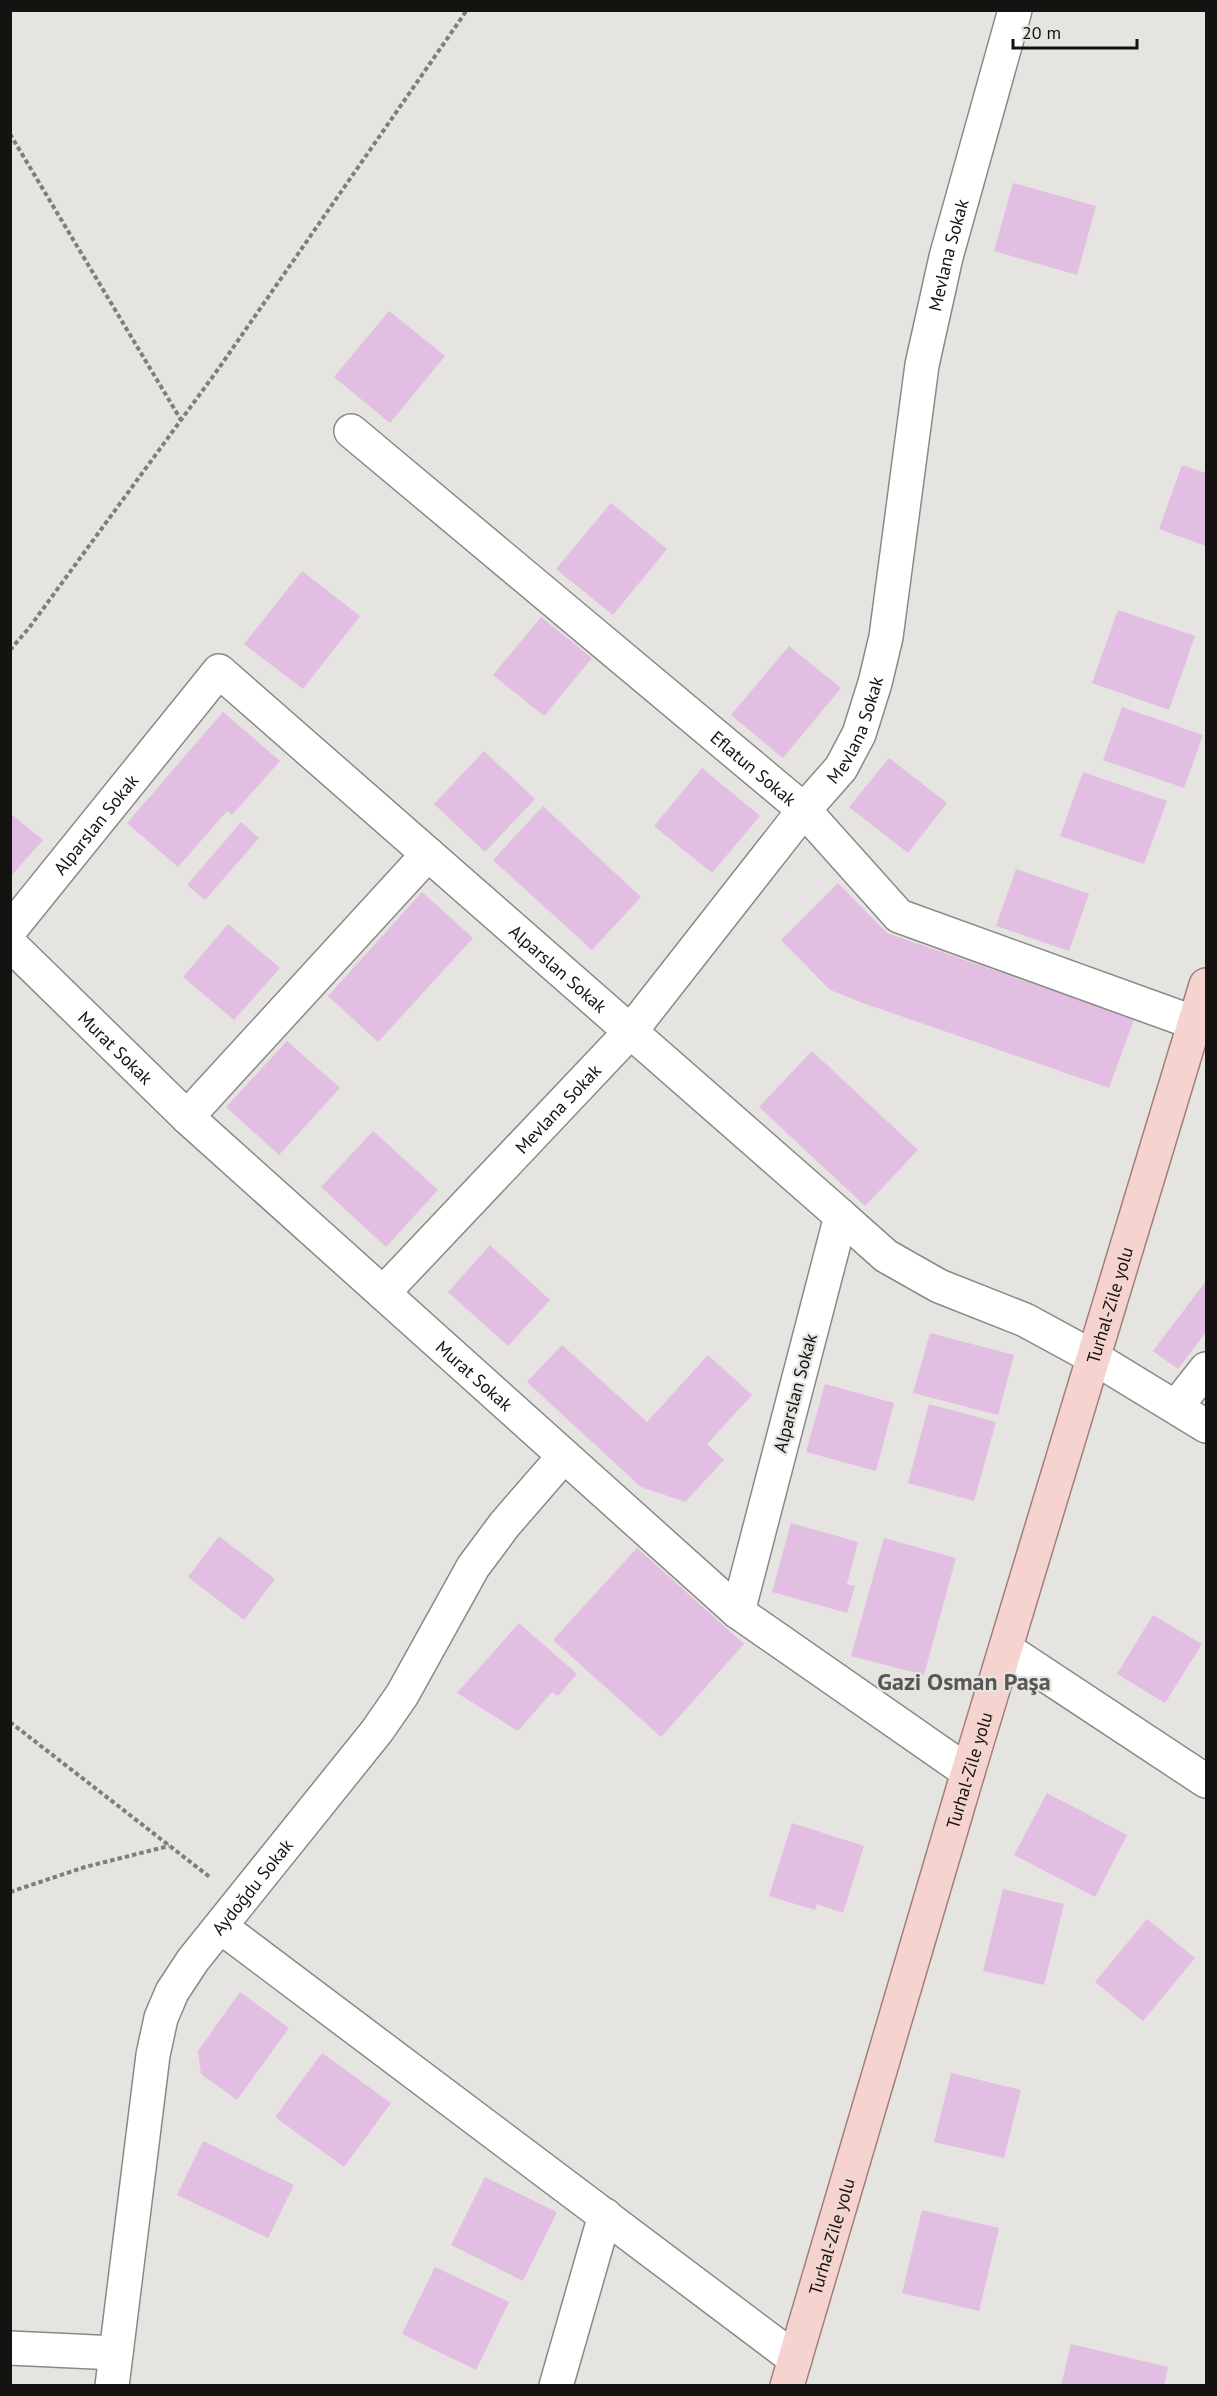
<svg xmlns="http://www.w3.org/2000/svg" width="1217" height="2396" font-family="'PT Sans',sans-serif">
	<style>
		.building { fill: #e3bee3 }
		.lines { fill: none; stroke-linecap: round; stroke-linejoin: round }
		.minor-casing { stroke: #8b8986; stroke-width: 36 }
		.primary-casing { stroke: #a27e78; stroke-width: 36 }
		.path { stroke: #7f7e7b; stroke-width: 4; stroke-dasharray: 4.5 3; stroke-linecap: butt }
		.minor { stroke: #fff; stroke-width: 33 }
		.primary { stroke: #f5d4cf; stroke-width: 33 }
		.labels { text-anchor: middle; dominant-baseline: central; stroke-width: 4.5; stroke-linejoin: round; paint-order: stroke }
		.street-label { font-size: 18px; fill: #141312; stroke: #e5e4e0 }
		.district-label { font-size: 24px; font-weight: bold; fill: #575652; stroke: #e5e4e0 }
	</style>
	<rect width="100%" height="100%" fill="#e5e4e0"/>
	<g class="building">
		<polygon points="1013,183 1096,206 1077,275 994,251"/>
		<polygon points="389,311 445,356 390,423 334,377"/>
		<polygon points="1182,465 1206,473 1206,546 1159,529"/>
		<polygon points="611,503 667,549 613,615 556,569"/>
		<polygon points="302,571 360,616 303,689 244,644"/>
		<polygon points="1118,610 1195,636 1169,710 1092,683"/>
		<polygon points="541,617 592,658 544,716 493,675"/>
		<polygon points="789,646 841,688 783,758 731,715"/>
		<polygon points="1122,707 1203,735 1184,788 1103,760"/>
		<polygon points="223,712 280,761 232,815 227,811 178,867 127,823"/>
		<polygon points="484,751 535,799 485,852 434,804"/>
		<polygon points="889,758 947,803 908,853 849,807"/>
		<polygon points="702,768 760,816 712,873 654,826"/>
		<polygon points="1083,772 1167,801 1144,864 1060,836"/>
		<polygon points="543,806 641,897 592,950 493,860"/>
		<polygon points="10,813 43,840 10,877"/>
		<polygon points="241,822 259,838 205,900 187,885"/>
		<polygon points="1016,869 1089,894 1069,951 996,926"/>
		<polygon points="838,883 887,933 1134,1019 1109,1088 863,1003 830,990 781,940"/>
		<polygon points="422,892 473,938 378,1042 328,996"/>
		<polygon points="228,924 280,968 234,1020 183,977"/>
		<polygon points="287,1041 340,1088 279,1155 226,1107"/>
		<polygon points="812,1051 918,1150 865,1206 759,1107"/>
		<polygon points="373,1131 438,1190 386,1247 321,1187"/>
		<polygon points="490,1245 550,1300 508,1346 448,1292"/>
		<polygon points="1206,1281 1206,1332 1178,1369 1153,1351"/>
		<polygon points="930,1333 1014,1355 998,1415 913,1393"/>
		<polygon points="562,1345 647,1422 708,1355 752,1395 707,1444 724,1460 685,1502 641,1487 527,1382"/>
		<polygon points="825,1384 894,1403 876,1471 806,1452"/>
		<polygon points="929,1404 996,1422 974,1501 908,1483"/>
		<polygon points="791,1523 858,1542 847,1584 855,1586 847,1613 772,1592"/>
		<polygon points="219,1536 275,1579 244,1620 188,1577"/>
		<polygon points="884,1538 956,1558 924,1675 851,1656"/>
		<polygon points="637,1548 744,1644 661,1737 553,1640"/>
		<polygon points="1153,1615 1202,1644 1165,1703 1117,1674"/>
		<polygon points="519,1623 577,1674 558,1696 552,1692 518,1731 457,1693"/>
		<polygon points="1047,1793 1127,1835 1095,1897 1014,1855"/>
		<polygon points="792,1823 864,1846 843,1913 817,1904 815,1910 769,1896"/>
		<polygon points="1003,1889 1064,1904 1044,1985 983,1971"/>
		<polygon points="1147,1919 1195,1958 1143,2021 1095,1982"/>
		<polygon points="240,1992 289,2028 237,2100 201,2074 198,2051"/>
		<polygon points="322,2053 391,2103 344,2167 275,2117"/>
		<polygon points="951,2073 1021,2090 1004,2158 934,2142"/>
		<polygon points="203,2141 294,2185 268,2238 177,2195"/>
		<polygon points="485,2177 557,2212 523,2281 451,2245"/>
		<polygon points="922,2210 999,2228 979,2311 902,2293"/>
		<polygon points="435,2267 509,2302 476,2370 402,2334"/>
		<polygon points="1071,2344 1168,2367 1164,2386 1061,2386"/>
	</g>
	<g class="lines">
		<g class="minor-casing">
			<g id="minor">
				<path id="s1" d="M351,431L804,810L899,916L1195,1023"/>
				<path id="s2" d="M10,930L219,671L841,1216L738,1612"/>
				<path id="s3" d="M10,944L187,1117L738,1612L968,1772"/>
				<polyline points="187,1117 428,854"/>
				<polyline points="841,1216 886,1256 939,1286 1025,1320 1093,1357 1206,1426"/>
				<path id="s4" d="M383,1293L630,1032L804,810L841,768L859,734L875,683L886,637L922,365L946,257L1015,10"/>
				<polyline points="1176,1407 1206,1369"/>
				<polyline points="1006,1649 1206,1781"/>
				<polyline points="221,1927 795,2359"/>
				<polyline points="10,2348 116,2353"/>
				<path id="s5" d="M112,2386L153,2055L161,2018L172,1992L193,1960L377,1731L402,1695L473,1567L505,1524L564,1456"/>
				<polyline points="556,2386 605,2215"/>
			</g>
		</g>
		<g class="primary-casing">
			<g id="primary">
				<path id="s6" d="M787,2386L968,1772L1206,985"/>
			</g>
		</g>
		<g class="path">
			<polyline points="10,134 181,420"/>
			<polyline points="10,650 29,628 219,368 467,10"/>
			<polyline points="10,1722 211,1878"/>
			<polyline points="10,1892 85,1867 169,1846"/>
		</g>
		<use href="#minor" class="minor"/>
		<use href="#primary" class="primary"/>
	</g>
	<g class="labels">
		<g class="street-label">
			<text stroke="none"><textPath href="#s4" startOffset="1224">Mevlana Sokak</textPath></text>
			<text stroke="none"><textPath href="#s4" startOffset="738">Mevlana Sokak</textPath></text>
			<text stroke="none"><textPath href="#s1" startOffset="525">Eflatun Sokak</textPath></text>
			<text stroke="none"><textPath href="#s2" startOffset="136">Alparslan Sokak</textPath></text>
			<text stroke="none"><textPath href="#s2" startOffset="784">Alparslan Sokak</textPath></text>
			<text stroke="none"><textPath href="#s3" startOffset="148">Murat Sokak</textPath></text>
			<text stroke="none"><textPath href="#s4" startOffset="254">Mevlana Sokak</textPath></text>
			<text stroke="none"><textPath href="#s6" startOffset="1128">Turhal-Zile yolu</textPath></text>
			<text stroke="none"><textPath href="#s3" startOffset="634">Murat Sokak</textPath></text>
			<text transform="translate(795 1393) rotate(-75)">Alparslan Sokak</text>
			<text stroke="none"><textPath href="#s6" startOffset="642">Turhal-Zile yolu</textPath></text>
			<text stroke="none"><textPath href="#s5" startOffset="532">Aydoğdu Sokak</textPath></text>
			<text stroke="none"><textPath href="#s6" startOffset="156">Turhal-Zile yolu</textPath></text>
		</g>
		<g class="district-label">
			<text x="964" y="1681">Gazi Osman Paşa</text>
		</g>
	</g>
	<rect width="1217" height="2396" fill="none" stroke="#141312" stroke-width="24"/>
	<path d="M1013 39v9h124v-9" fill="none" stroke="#141312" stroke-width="3"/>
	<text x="1022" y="39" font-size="18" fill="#141312" stroke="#e5e4e0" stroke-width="4.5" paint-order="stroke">20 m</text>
</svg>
